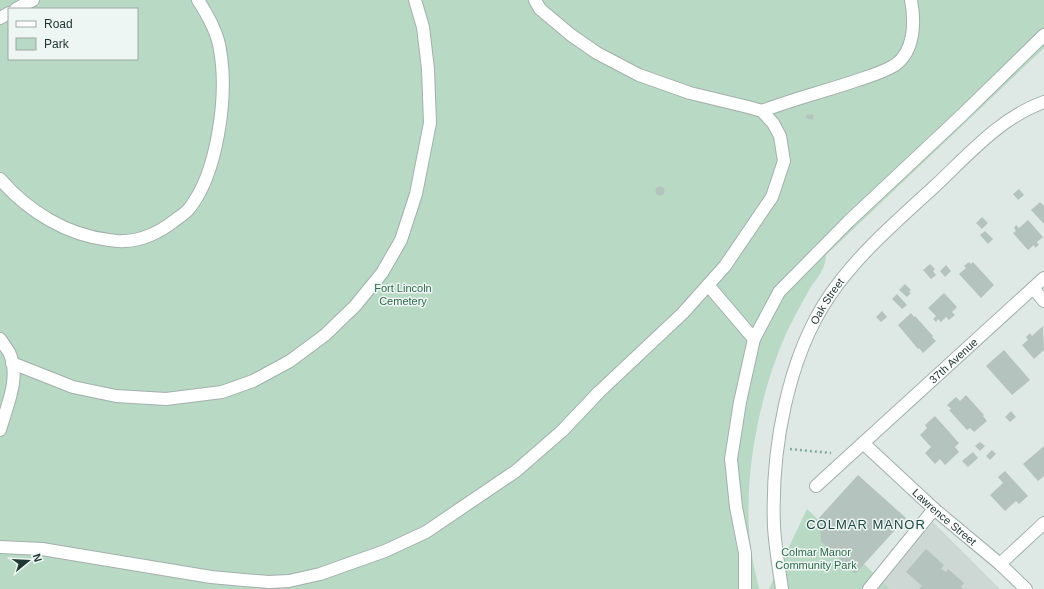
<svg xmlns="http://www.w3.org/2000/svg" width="1044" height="589" font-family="Arial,sans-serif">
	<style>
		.built { fill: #cdd8d4 }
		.green { fill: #b8d9c4; fill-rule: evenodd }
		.building { fill: #b4c3be }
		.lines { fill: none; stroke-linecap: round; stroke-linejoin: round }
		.minor-casing { stroke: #a2b0ac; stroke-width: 14 }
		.path { stroke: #81aba1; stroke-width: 2.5; stroke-dasharray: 2 3; stroke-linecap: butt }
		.minor { stroke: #fff; stroke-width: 12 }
		.labels { text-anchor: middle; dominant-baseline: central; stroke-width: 3; stroke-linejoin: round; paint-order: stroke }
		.park-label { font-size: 11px; fill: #2e6b4b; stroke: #eef6f3 }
		.street-label { font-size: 11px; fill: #213733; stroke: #eef6f3 }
		.quarter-label { font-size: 13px; letter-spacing: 1px; fill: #1e4841; stroke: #eef6f3 }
	</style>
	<rect width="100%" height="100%" fill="#dee9e5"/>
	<polygon class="built" points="933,522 1000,589 890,589 882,581"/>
	<g class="green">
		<path d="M0,0H1044V48L826,255C825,272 816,278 808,292C800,306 792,321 785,336C758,399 742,481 751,550C753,563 756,576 759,589H0ZM9,9H137V59H9Z"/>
		<polygon points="807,509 890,589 769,589"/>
	</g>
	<g class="building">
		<polygon points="807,114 814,115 813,120 806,118"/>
		<circle cx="660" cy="191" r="4.5"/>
		<polygon points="1019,189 1024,195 1018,200 1013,194"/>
		<polygon points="1040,202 1044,206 1044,224 1031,210"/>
		<polygon points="982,217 988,223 982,229 976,223"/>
		<polygon points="1028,220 1043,237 1037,242 1039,245 1035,248 1034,245 1028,250 1013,233 1016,231 1014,228 1016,225 1019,228"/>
		<polygon points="985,231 993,239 988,244 980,235"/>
		<polygon points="969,262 971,264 973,262 994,285 981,298 959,274 966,268 964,266"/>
		<polygon points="930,264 935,269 933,271 936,275 931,279 923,270"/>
		<polygon points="946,265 951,271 945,277 940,271"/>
		<polygon points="905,284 911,290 909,292 911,293 907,297 899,290"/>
		<polygon points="944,293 957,307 952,312 955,315 949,320 946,317 941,322 938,319 936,322 933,319 936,316 928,308"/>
		<polygon points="897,294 907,305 902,309 892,299"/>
		<polygon points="882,311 887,317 881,322 876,317"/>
		<polygon points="911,313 914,317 915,316 933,336 932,337 936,341 923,353 919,348 918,349 898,325"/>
		<polygon points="1043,326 1044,350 1034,359 1022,345 1028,340 1026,337 1030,333 1032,336"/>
		<polygon points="1004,350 1030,380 1012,395 986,366"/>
		<polygon points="966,395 984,415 983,416 987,421 974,432 970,428 967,430 949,410 951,409 947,405 956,397 960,401"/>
		<polygon points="1011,411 1016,417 1010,422 1005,417"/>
		<polygon points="935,416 959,443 955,447 959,452 945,465 940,459 935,464 925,453 931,447 920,435 927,428 925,425"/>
		<polygon points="980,442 985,446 980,451 975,446"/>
		<polygon points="1044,446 1044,476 1038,481 1023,464"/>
		<polygon points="992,450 996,454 990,460 986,456"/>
		<polygon points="973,452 978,458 968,467 962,461"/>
		<polygon points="1005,471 1028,496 1019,504 1016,501 1005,511 990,495 1003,483 998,477"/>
		<polygon points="858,475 906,518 855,574 821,541 819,518"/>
		<polygon points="926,549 944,565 941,569 946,572 948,569 964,583 961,587 964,589 919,589 922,586 906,572"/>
	</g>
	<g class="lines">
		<g class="minor-casing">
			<g id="minor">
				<polyline points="16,9 33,0"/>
				<polyline points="0,18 9,13"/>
				<path d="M762,111C793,99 826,91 858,80C870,76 884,72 895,65C915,51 915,21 911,0"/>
				<path d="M0,179C28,211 66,235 109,240C113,240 119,242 124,241C141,241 160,232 174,221C178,218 184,214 188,210C218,174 228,95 220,50C218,33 207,14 198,0"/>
				<polyline points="708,285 754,339"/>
				<polyline points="1033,288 1044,301"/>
				<path d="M0,339C3,343 6,348 9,352C21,377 7,405 0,430"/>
				<polyline points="12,363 73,387 116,396 166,399 222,392 253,381 290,361 325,335 355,306 382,273 401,240 416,194 430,123 428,69 423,27 415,0"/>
				<path id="s1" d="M863,443L934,509L1000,564L1026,589"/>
				<path id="s2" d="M816,486L1044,278"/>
				<polyline points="0,547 42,549 211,577 244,580 269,582 289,581 320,574 385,551 426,532 516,471 562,431 599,392 683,313 725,266 772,197 784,161 780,136 773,123 762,111 748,107 690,93 639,75 597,53 571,35 540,9 535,0"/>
				<polyline points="1000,564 1044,523"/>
				<polyline points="745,589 745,553 736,507 731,459 740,402 754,339 779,292 849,221 961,116 1044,35"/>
				<path id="s3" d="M782,589C779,568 775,547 774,526C771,451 787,358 830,295C859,253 898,220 935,186C968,155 1001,117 1044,102"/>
				<polyline points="869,589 934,509"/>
			</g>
		</g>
		<polyline class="path" points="790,449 831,453"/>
		<use href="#minor" class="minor"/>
	</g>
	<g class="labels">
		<g class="park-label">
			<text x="403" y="288">Fort Lincoln<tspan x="403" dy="13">Cemetery</tspan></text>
			<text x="816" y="552">Colmar Manor<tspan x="816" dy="13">Community Park</tspan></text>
		</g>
		<g class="street-label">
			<text stroke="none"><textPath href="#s3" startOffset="298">Oak Street</textPath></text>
			<text stroke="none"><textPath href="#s2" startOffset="186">37th Avenue</textPath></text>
			<text stroke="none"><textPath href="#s1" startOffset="110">Lawrence Street</textPath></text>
		</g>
		<g class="quarter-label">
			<text x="866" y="524">COLMAR MANOR</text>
		</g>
	</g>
	<rect x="8" y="8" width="130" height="52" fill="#eef6f3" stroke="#9caaa6"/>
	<rect x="16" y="21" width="20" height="6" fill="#ffffff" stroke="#9caaa6"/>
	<text x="44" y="28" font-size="12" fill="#213733">Road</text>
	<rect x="16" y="38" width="20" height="12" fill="#b8d9c4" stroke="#9caaa6"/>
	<text x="44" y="48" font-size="12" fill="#213733">Park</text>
	<g transform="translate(28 561) rotate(72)" stroke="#eef6f3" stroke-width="3" paint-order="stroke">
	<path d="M0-3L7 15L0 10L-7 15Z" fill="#213733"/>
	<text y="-6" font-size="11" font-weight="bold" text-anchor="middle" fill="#213733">N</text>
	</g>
</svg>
